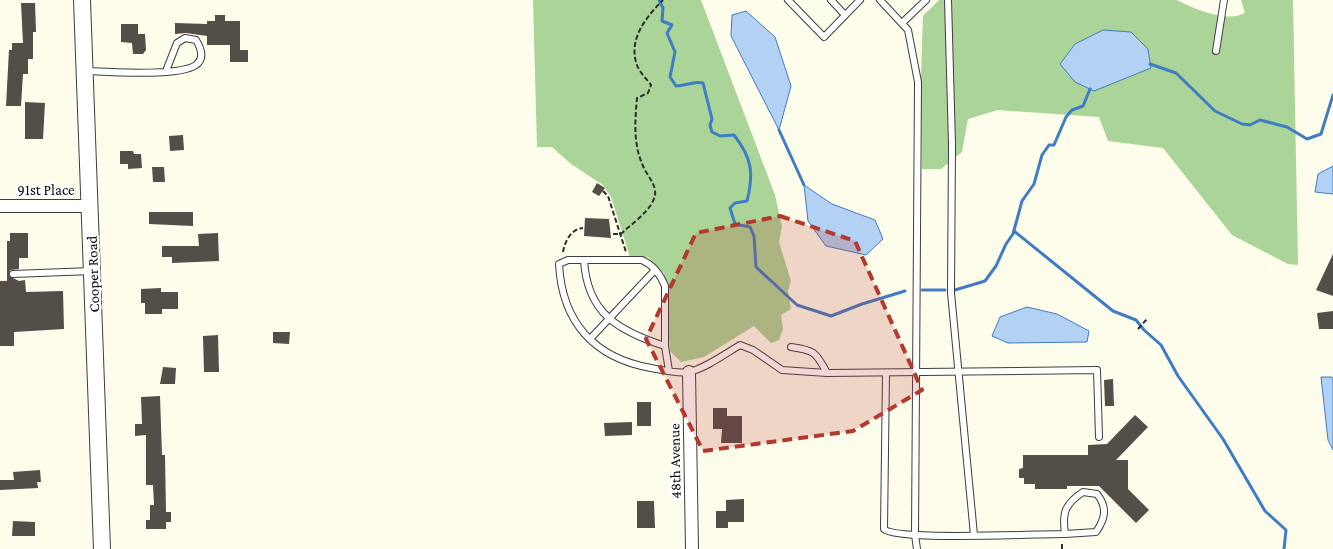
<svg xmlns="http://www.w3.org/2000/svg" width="1333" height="549" font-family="'Crimson Pro',serif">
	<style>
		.forest { fill: #abd598 }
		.water { fill: #b3d1f2; stroke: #3f7cc4 }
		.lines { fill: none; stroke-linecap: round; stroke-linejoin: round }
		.stream { stroke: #3f7cc4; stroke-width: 3 }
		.building { fill: #534e48 }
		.service-casing { stroke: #3e3e3e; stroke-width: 8 }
		.minor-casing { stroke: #3e3e3e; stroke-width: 14 }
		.tertiary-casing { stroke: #3e3e3e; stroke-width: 18 }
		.path { stroke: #2d2d2d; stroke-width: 2; stroke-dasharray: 5 2.5; stroke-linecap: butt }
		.service { stroke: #fff; stroke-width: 6 }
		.minor { stroke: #fff; stroke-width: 12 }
		.tertiary { stroke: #fff; stroke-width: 16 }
		.marked { fill: #b2392d; fill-opacity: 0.2; stroke: #b2392d; stroke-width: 4; stroke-dasharray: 10 6; stroke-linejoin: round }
		.labels { text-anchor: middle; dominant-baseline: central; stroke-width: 5; stroke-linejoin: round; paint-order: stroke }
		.street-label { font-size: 15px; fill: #0b0b0b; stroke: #fff }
	</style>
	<rect width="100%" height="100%" fill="#fefdeb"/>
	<g class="forest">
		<polygon points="533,0 701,0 775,195 782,227 779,242 791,281 788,291 791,309 781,315 783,329 779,340 771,343 754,326 704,357 681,362 670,351 664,273 648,257 630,257 611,197 603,185 571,164 552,147 537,147"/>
		<path d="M939,0H1177C1195,9 1225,23 1245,13L1241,0H1293L1298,265L1288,264L1232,235L1163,148L1108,141L1099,117L998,110L968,119L962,152L941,169H922L921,75L923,16Z"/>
	</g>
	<g class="water">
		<polygon points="746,11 775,37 791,86 779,130 731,36 732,15"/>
		<polygon points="1103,30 1131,32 1148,49 1151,68 1094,91 1075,82 1060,64 1075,44"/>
		<polygon points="1333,166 1333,194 1315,192 1318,174"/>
		<polygon points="804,185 832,204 875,220 883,239 866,255 826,246 808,221"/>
		<polygon points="1027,307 1057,314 1089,331 1087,342 1008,343 992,336 1000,317"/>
		<polygon points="1321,377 1332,377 1333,379 1333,450 1328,440"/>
	</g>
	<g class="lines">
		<g class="stream">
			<path d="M659,0L663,8L662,21L672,25L667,33L675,52L670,77L676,86C686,86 692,81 703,83L712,119L710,125L712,132L720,136L734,135C752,158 754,173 747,201L735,203L730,208L735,224L750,227L754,236L756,267L797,305L831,316L862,304L905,291"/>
			<polyline points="1150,64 1176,73 1215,111 1242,124 1250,125 1260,120 1287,127 1307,139 1321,134 1333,95"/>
			<polyline points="779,130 804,185"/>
			<polyline points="1014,231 1113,311 1136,320 1144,330 1161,345 1178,376 1223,439 1265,511 1286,530 1284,549"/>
			<polyline points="922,290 945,290"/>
			<polyline points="955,290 985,281 996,266 1006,244 1013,234 1022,201 1034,184 1042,155 1049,145 1054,145 1066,117 1072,110 1083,106 1090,89"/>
		</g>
	</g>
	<g class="building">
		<polygon points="21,3 35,3 36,32 33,32 33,59 28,59 28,74 23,74 21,106 6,106 9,50 12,50 12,43 23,43"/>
		<polygon points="215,15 225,15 225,21 240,21 240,50 248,50 248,62 230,62 230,45 207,45 207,36 186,33 175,34 175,23 207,24 207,21 215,21"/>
		<polygon points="121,24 138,24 138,34 145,34 146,50 143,54 133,54 132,43 121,42"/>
		<polygon points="25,102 45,103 43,139 25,139"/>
		<polygon points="183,135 184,150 170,151 169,136"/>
		<polygon points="120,151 133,151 134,154 141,154 142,168 128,169 128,164 120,164"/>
		<polygon points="152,167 164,167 165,182 153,182"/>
		<polygon points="597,183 605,188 599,196 592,192"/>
		<polygon points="149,212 193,212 193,226 149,224"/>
		<polygon points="585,218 609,219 611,238 584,236"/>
		<polygon points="10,233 28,233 28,258 19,258 19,269 10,270 9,276 19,281 25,280 26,292 63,291 64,329 14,332 14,346 0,346 0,281 7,281 7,241 10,241"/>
		<polygon points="218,233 219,261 172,263 172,257 162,257 162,246 199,246 198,234"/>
		<polygon points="1333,254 1333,296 1316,290"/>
		<polygon points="161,288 161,292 178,292 178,309 162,309 162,314 145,314 145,303 141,303 141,289"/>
		<polygon points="1333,311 1333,329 1319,329 1317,313"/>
		<polygon points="273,332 290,332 289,344 273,343"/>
		<polygon points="218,335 219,372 204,372 203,336"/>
		<polygon points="163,367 176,368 175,384 160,384"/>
		<polygon points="1113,379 1114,406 1105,406 1104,380"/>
		<polygon points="160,396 162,455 165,455 166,512 171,512 171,522 166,522 166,529 146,529 146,520 150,520 150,505 154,505 153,485 146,485 146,435 135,436 135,424 142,424 141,397"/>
		<rect x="637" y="402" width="14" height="24"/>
		<polygon points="713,408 727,408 727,416 742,416 742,443 721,443 722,429 713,429"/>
		<polygon points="1135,415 1148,427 1116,460 1128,460 1128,489 1149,510 1136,523 1099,486 1067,486 1067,489 1035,489 1035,484 1024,484 1024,478 1019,478 1019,469 1023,468 1023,455 1088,455 1088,445 1107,444"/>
		<polygon points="632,422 632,435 605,436 604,423"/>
		<polygon points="40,470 41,482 37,482 38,488 0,490 0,480 14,480 13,472"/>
		<polygon points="744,499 744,522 728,522 728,528 716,528 716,511 726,511 726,500"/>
		<polygon points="637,501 654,501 655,528 637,528"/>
		<polygon points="13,521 35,522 35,536 12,536"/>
	</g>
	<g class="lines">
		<g class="service-casing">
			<g id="service">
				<polyline points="788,0 824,37 860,0"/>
				<polyline points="831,0 845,15"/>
				<polyline points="880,0 908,30 918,82 915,535 917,549"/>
				<polyline points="948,0 952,144 951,293 974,535"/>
				<polyline points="902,23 926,0"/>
				<polyline points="1216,51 1224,0"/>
				<path d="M86,71C108,72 179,77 196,65C205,58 201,48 196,40L185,38L177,43L166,71"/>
				<path d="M584,260C587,313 618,331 665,346"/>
				<polyline points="13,274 92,271"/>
				<polyline points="590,339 655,270"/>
				<path d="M791,347C814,350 816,352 827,373"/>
				<path d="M669,371L665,346V286C661,276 653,265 642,260H568L559,264C562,322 594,358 651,368C662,370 678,374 689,372C706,368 725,354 740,345L753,350L782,370L827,373L1097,370L1099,437"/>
				<path d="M886,373L884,529C895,541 1037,534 1063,534H1065L1096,532C1105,519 1108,508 1097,494L1083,492C1065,504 1062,512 1065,534"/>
			</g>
		</g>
		<g class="minor-casing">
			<g id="minor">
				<polyline points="0,206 91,206"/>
				<polyline points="689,372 692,549"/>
			</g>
		</g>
		<g class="tertiary-casing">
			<polyline id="tertiary" points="82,0 102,549"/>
		</g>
		<g class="path">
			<polyline points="603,191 608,196 626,252"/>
			<path d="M613,234H621C631,224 647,214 653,201C660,187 648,178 643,166C633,144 635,121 637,98L648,93L651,85C646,78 638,71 636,62C629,38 647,16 663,0"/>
			<path d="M563,252C565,241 571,229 583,228"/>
			<polyline points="1138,329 1147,319"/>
			<polyline points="1062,549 1062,544"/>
		</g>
		<use href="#service" class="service"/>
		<use href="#minor" class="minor"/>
		<use href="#tertiary" class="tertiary"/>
	</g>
	<path class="marked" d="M780,216L855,241L922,390L853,431L703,451L646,339L696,233Z"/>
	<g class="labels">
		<g class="street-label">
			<text x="46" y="190">91st Place</text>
			<text transform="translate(93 274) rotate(-92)">Cooper Road</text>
			<text transform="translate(675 461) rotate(-91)">48th Avenue</text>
		</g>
	</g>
</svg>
